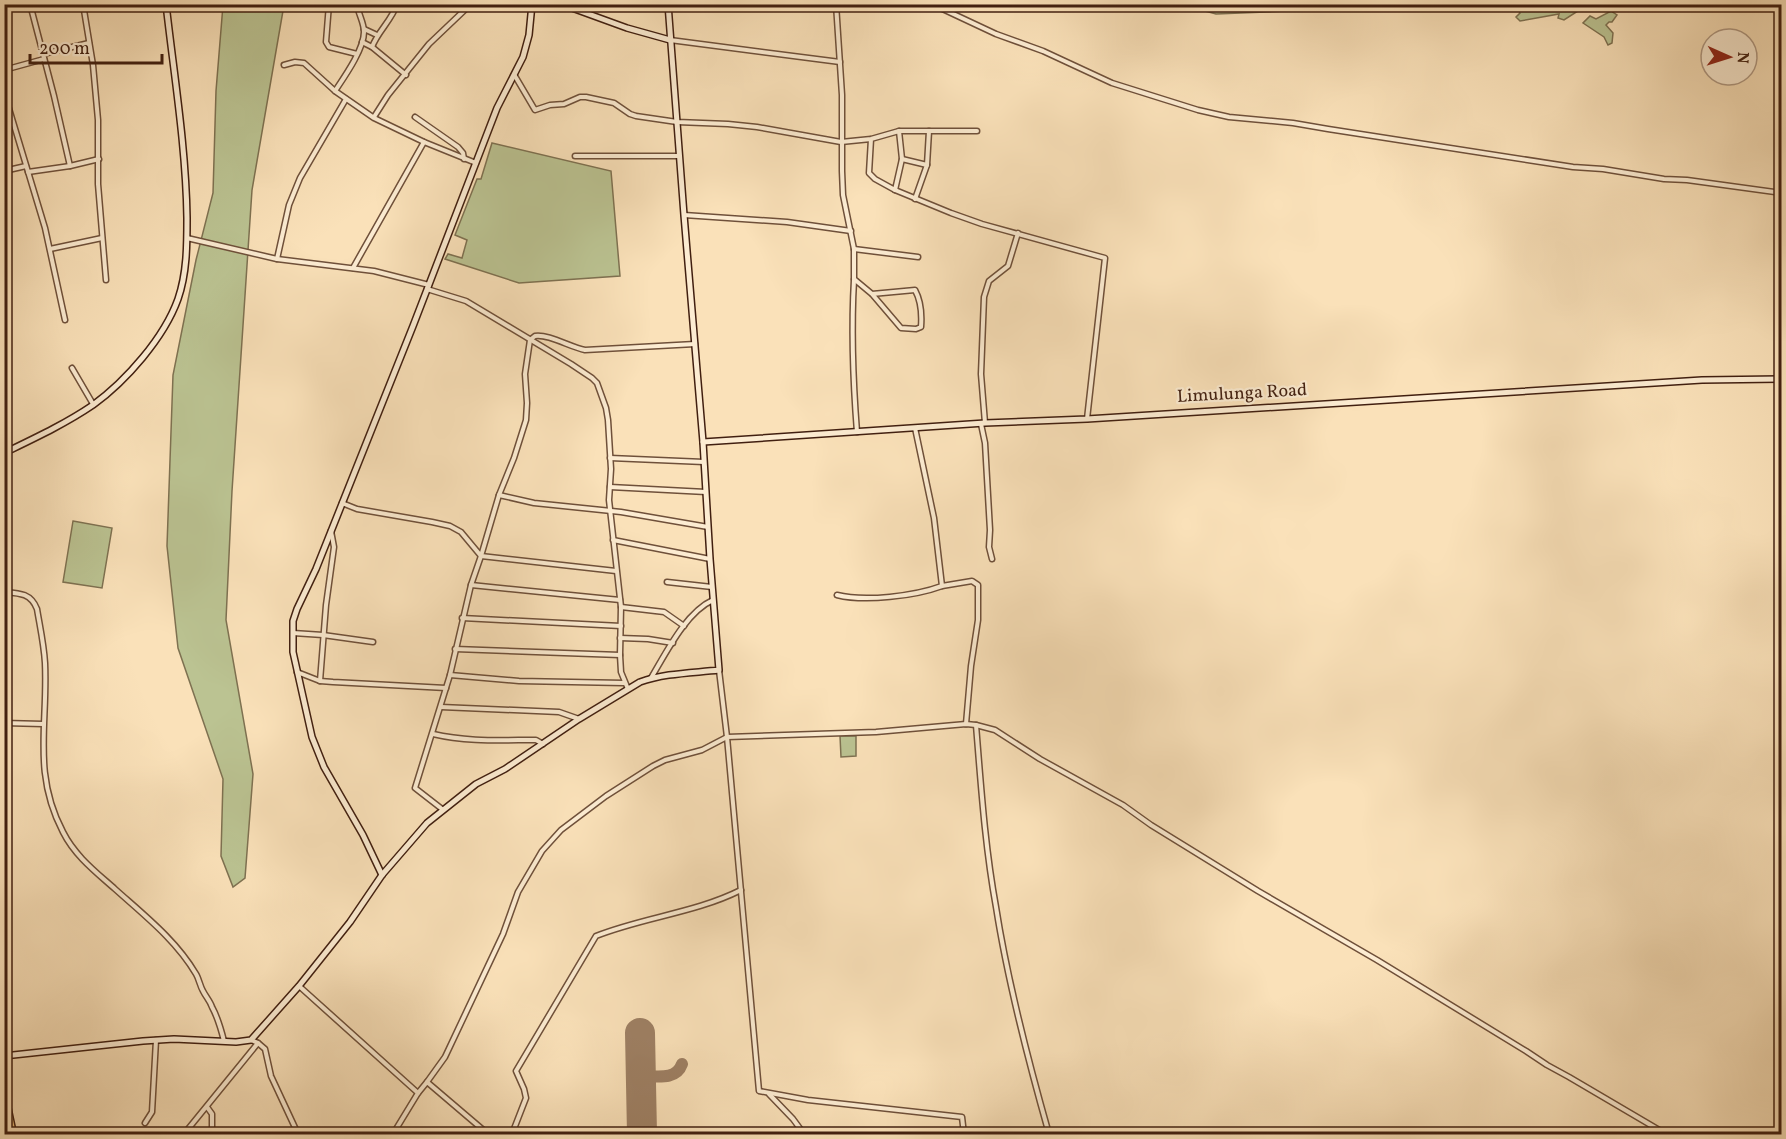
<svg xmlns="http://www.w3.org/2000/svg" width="1786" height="1139" font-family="Vollkorn,serif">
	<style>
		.green { fill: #bbc392; stroke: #7e7151; stroke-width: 1.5 }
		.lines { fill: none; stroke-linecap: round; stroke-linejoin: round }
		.taxiway { stroke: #9e8064; stroke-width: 12 }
		.runway { stroke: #9e8064; stroke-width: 30 }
		.street-casing { stroke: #6f503a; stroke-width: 7 }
		.secondary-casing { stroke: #411f10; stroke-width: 8 }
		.primary-casing { stroke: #411f10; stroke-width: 9 }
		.street { stroke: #fcecd2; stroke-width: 4 }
		.secondary { stroke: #fcecd2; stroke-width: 5 }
		.primary { stroke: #edc07c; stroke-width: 6 }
		.labels { text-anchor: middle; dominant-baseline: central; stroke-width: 4.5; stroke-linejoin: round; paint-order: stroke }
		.street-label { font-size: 18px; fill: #411f10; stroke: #fcecd2 }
	</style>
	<rect width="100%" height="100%" fill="#fae1b9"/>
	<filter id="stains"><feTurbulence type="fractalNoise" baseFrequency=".00333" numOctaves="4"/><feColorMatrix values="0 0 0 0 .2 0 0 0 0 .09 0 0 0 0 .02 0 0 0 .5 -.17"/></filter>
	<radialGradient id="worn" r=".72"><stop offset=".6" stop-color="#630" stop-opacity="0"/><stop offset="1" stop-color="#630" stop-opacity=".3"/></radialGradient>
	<g class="green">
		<polygon points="223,5 284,5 252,190 232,491 226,620 253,774 245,878 233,887 221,856 223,779 178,648 167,546 173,375 196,260 213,193 216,91"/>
		<polygon points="1183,5 1365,5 1337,9 1216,14"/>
		<polygon points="1581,5 1581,9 1564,20 1558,18 1559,14 1520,21 1516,17 1520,13 1516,5"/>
		<polygon points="1611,11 1617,15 1612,22 1609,22 1606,25 1613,33 1612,43 1608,45 1604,37 1583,23 1590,16 1596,19"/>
		<polygon points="492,143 611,171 620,276 519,283 445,259 448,254 462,258 467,240 455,235 477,179 481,179"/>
		<polygon points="73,521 112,528 102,588 63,582"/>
		<polygon points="840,736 856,736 856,756 841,757"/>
	</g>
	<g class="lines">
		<path class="taxiway" d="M641,1076C656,1076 676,1081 682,1064"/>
		<polyline class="runway" points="640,1033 642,1134"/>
		<g class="street-casing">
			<g id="street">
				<polyline points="30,4 54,96 70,166"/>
				<polyline points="83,4 93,65 98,120 98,184 106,280"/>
				<polyline points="329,4 326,42 329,47 357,54"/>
				<path d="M836,4L842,95V171L843,195L854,249V279L872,294L901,328L916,329L921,327C922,314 921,301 915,290L872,294"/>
				<polyline points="932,4 996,34 1043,51 1112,83 1198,110 1229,117 1293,123 1328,129 1573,167 1603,169 1664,179 1687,180 1782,193"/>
				<polyline points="364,29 377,35"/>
				<polyline points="670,40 840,62"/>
				<polyline points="362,42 372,47 406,75"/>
				<path d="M372,47C378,31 392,20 397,4"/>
				<polyline points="43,54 89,43"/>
				<polyline points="284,65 295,62 304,63 335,91 374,118 424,142 476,163"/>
				<polyline points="4,70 44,59"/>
				<polyline points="515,76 535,110 550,105 564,104 580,97 586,97 614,103 630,114 636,116 677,122 728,124 757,127 841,142 871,139 899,131 902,159 895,190 875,179 869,173 871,139"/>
				<path d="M335,91C345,76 364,49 364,32C364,22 358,14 357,4"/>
				<polyline points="4,92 45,228 65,320"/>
				<polyline points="374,117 388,95 429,44 471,4"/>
				<polyline points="415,117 458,147 463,153 464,159"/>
				<polyline points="899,131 929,131"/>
				<polyline points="575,156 679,156"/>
				<polyline points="902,159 927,165"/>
				<polyline points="4,171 26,166"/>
				<polyline points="28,172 70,166 99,159"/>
				<polyline points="895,190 951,213 982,224 1105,258 1087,419"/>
				<polyline points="915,199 927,165 929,131 977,131"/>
				<polyline points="684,215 787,222 851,231"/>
				<polyline points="187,238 277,259 374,271 429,285"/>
				<polyline points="50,249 102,238"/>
				<polyline points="854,249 918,257"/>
				<polyline points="277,259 289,205 300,178 346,99"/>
				<polyline points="353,268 424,142"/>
				<path d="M854,280C851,331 853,381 857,432"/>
				<polyline points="427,289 466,301 571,364 592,378 597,383 606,408 608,420 611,469 609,500 621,607 620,655 621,672 628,689"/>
				<polyline points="72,368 93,404"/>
				<polyline points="985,423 981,374 984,297 989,281 1008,266 1018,233"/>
				<polyline points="981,424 985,443 990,530 989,547 992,559"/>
				<polyline points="610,458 704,462"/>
				<polyline points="610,487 706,492"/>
				<polyline points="499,495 534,503 621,512 708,527"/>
				<polyline points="342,503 357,509 432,522 450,526 461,532 481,556 616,571"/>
				<polyline points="613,540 710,559"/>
				<polyline points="667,582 712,587"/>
				<polyline points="471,585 620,600"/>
				<polyline points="942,586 972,581 978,585 978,620 971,666 966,724"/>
				<path d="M4,592C19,593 31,593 37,609C40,627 44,645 45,663C48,724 32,773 63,832C75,856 96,872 115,889C144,915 176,940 196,974C199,979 200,986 203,991C206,997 210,1001 212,1007C218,1018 221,1029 224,1041"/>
				<path d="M837,595C865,602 915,596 942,586L934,518L915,428"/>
				<polyline points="621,607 664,612 684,626"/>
				<polyline points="462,618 621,626"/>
				<polyline points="293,633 323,635 373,642"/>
				<polyline points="620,638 648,639 673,643"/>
				<polyline points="455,649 620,655"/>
				<polyline points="719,670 727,737 759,1091 808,1100 962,1117 964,1134"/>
				<polyline points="297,672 320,681 333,682 446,688"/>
				<polyline points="450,675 519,681 624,683"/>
				<path d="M651,678C666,653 686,612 713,600"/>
				<polyline points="320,681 326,605 334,547 331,531"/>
				<polyline points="441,707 559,712 579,719"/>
				<polyline points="4,723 43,724"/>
				<path d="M976,725C981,786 985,847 996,907C1008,984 1028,1060 1049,1134"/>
				<path d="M433,734C467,742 501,740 536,740L543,744"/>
				<path d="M442,809L415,788L450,675L471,585L481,556L499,495L514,458L526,420L527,403L525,374L530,340L535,336C549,334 570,347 585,350L695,344"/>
				<polyline points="299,986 418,1093 393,1134"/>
				<polyline points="251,1040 258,1043 265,1049 271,1076 298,1134"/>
				<polyline points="427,1082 445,1057 503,934 518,892 542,851 561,830 606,796 653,766 665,760 702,750 727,737 876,732 966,724 976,725 995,730 1040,759 1123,805 1151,825 1258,891 1377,960 1526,1051 1547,1065 1569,1077 1666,1134"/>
				<polyline points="418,1093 427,1082 488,1134"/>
				<polyline points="769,1094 793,1119 804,1134"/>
				<polyline points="207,1107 212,1114 212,1134"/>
				<polyline points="145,1123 152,1112 156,1040"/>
				<polyline points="184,1134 258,1043"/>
				<path d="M512,1134L526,1098L524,1089L516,1071L596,936C644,917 695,913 741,890"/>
			</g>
		</g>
		<g class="secondary-casing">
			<g id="secondary">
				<polyline points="561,4 627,28 670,40"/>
				<polyline points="703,442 985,423 1087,419 1702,380 1782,379"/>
				<path d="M4,453C35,438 65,424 93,405C126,381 164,338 178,299C187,273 187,245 187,218C186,147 174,75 166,4"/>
				<polyline points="382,875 363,835 324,767 312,737 293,652 293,621 297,609 316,569 413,326 497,108 523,57 529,35 532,4"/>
				<path d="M4,1056L143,1041L174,1039L236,1042L251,1040L299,986L350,922L382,875L427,823L476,784L505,769L579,719L640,682C665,673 693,673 719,670L710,559L703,442L684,215L668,4"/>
			</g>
		</g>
		<g class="primary-casing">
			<polyline id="primary" points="4,1092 13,1134"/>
		</g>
		<use href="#street" class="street"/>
		<use href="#secondary" class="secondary"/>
		<use href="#primary" class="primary"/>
	</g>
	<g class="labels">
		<g class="street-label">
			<text transform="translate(1242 394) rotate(-3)">Limulunga Road</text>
		</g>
	</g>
	<rect width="1786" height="1139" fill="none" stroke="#fae1b9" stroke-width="24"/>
	<rect x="6" y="6" width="1774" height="1127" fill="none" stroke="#411f10" stroke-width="3"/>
	<rect x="12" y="12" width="1762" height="1115" fill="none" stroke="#411f10" stroke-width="1.5"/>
	<g transform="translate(1729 57) rotate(93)"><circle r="28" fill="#fcecd2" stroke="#b19a84" stroke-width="1.5"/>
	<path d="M0-4.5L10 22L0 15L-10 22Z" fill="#8f2418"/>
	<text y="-9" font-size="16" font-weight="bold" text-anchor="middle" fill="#411f10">N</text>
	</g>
	<path d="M30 54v9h132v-9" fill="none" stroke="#411f10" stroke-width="3"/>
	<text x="39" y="54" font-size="18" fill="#411f10" stroke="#fcecd2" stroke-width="4.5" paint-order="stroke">200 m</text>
	<rect width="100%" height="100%" filter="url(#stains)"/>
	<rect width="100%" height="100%" fill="url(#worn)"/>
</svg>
